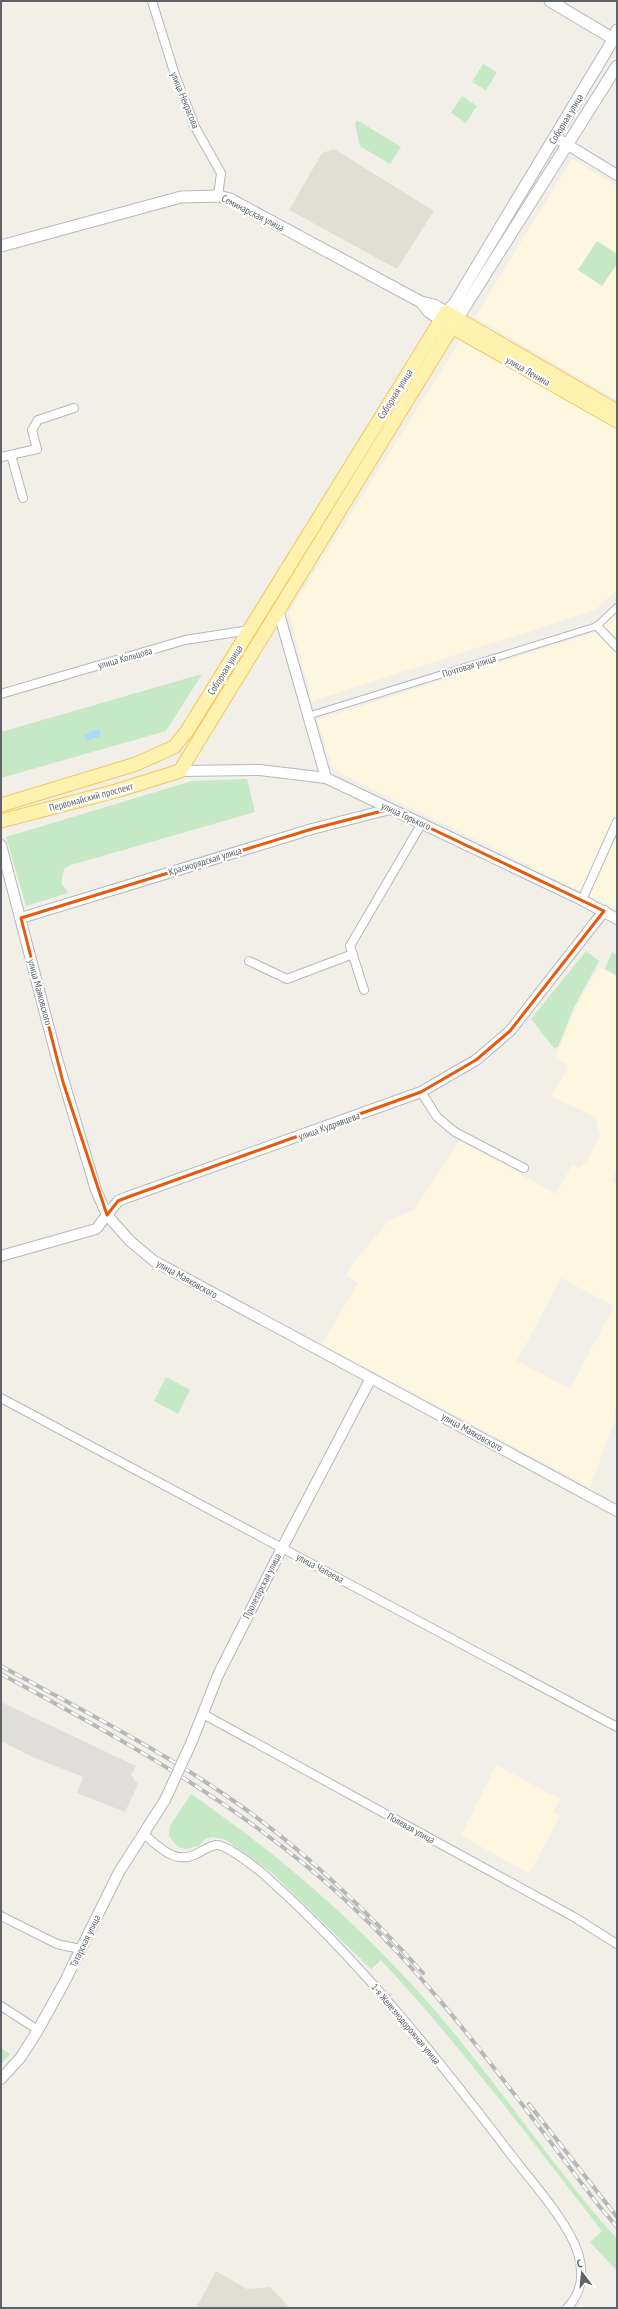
<svg xmlns="http://www.w3.org/2000/svg" width="618" height="2309" font-family="'PT Sans Narrow',sans-serif">
	<style>
		.commercial { fill: #fef7e0; fill-rule: evenodd }
		.industrial { fill: #e0deda }
		.education { fill: #e1ded6 }
		.green { fill: #c5e8c5 }
		.water { fill: #aadaff }
		.lines { fill: none; stroke-linecap: round; stroke-linejoin: round }
		.pedestrian-casing { stroke: #b5b8bc; stroke-width: 8 }
		.minor-casing { stroke: #b5b8bc; stroke-width: 10 }
		.tertiary-casing { stroke: #b5b8bc; stroke-width: 12 }
		.secondary-casing { stroke: #b6babf; stroke-width: 13 }
		.primary-casing { stroke: #f2c960; stroke-width: 15 }
		.pedestrian { stroke: #fff; stroke-width: 6 }
		.minor { stroke: #fff; stroke-width: 8 }
		.tertiary { stroke: #fff; stroke-width: 10 }
		.secondary { stroke: #fff; stroke-width: 11 }
		.primary { stroke: #fff2af; stroke-width: 13 }
		.rail-casing { stroke: #b6b7b8; stroke-width: 4 }
		.rail { stroke: #fff; stroke-width: 2.5; stroke-dasharray: 8; stroke-linecap: butt }
		.tertiary-bridge-casing { stroke: #b5b8bc; stroke-width: 12; stroke-linecap: butt }
		.tertiary-bridge { stroke: #fff; stroke-width: 10 }
		.marked { fill: none; stroke: #e8590c; stroke-width: 3; stroke-linejoin: round }
		.labels { text-anchor: middle; dominant-baseline: central; stroke-width: 4; stroke-linejoin: round; paint-order: stroke }
		.street-label { font-size: 10px; fill: #5f6368; stroke: #fff }
	</style>
	<rect width="100%" height="100%" fill="#f1efe8"/>
	<g class="commercial">
		<polygon points="572,159 617,186 617,400 475,317"/>
		<polygon points="460,341 617,428 617,590 595,610 312,701 289,612"/>
		<polygon points="617,613 617,909 334,770 317,720 597,632"/>
		<path d="M599,967L617,977V1170L611,1181L617,1185V1394L614,1421L590,1487L322,1344L358,1283L346,1275L351,1266L389,1220L414,1210L460,1141L556,1194L572,1165L579,1168L587,1161L600,1135L595,1117L551,1096L569,1066L555,1058L576,1008ZM561,1278L614,1306L570,1389L517,1361Z"/>
		<polygon points="496,1765 560,1799 553,1812 560,1816 529,1874 461,1835"/>
	</g>
	<polygon class="industrial" points="1,1702 136,1766 131,1775 138,1784 125,1812 77,1793 83,1777 35,1758 1,1741"/>
	<g class="education">
		<polygon points="334,149 434,211 397,269 289,210 322,153"/>
		<polygon points="216,2271 247,2289 270,2287 290,2308 196,2308"/>
	</g>
	<g class="green">
		<polygon points="483,64 497,72 486,90 472,82"/>
		<polygon points="462,96 477,106 466,123 451,113"/>
		<polygon points="357,120 401,147 390,164 360,146 355,124"/>
		<polygon points="597,241 617,254 617,264 602,286 578,270"/>
		<polygon points="202,674 166,731 1,778 1,732"/>
		<polygon points="247,779 255,812 71,865 64,869 61,883 68,893 26,906 6,837 192,781"/>
		<polygon points="586,951 599,961 574,1007 558,1047 554,1048 531,1019"/>
		<polygon points="612,952 617,955 617,975 605,969"/>
		<polygon points="166,1377 190,1390 178,1414 154,1401"/>
		<path d="M191,1794C278,1854 355,1920 425,1999C493,2076 549,2162 617,2239V2271L590,2242L602,2231C530,2139 461,2046 381,1960L371,1969L271,1872L226,1840L213,1837L205,1839L199,1846L185,1849L178,1847L169,1836L170,1826Z"/>
		<polygon points="1,2048 10,2054 1,2064"/>
	</g>
	<polygon class="water" points="99,729 101,736 86,741 84,734"/>
	<g class="lines">
		<g class="pedestrian-casing">
			<polyline id="pedestrian" points="314,714 597,626 617,607"/>
		</g>
		<g class="minor-casing">
			<g id="minor">
				<polyline points="152,1 175,75 195,127 221,173 218,196"/>
				<polyline points="11,455 23,498"/>
				<polyline points="1,457 37,449 32,430 38,420 74,408"/>
				<polyline points="597,626 617,647"/>
				<polyline points="1,694 185,640 250,630"/>
				<polyline points="582,900 617,822"/>
				<polyline points="249,961 287,979 353,954"/>
				<polyline points="364,990 350,946 422,823"/>
				<polyline points="421,1092 437,1117 455,1132 524,1168"/>
				<polyline points="1,1398 617,1727"/>
				<polyline points="203,1714 574,1917 617,1944"/>
				<path d="M143,1833C156,1845 174,1864 194,1855C201,1852 209,1846 216,1845C227,1844 263,1873 271,1881C362,1963 438,2059 512,2156C532,2182 568,2222 578,2253C584,2273 582,2293 567,2308"/>
				<polyline points="1,1916 57,1944 80,1949"/>
				<polyline points="1,2006 38,2030"/>
			</g>
		</g>
		<g class="tertiary-casing">
			<g id="tertiary">
				<polyline points="555,137 617,175"/>
				<polyline points="278,610 326,778"/>
				<polyline points="180,771 260,770 326,778 582,900 617,919"/>
				<polyline points="1,845 57,1059 96,1190 107,1215 130,1241 154,1261 617,1511"/>
				<polyline points="21,918 312,829 390,809"/>
				<polyline points="1,1256 96,1229 118,1201 128,1197 421,1092 476,1060 510,1031 604,911"/>
				<polyline points="192,1741 218,1675 282,1548 371,1378"/>
				<polyline points="1,2079 21,2057 38,2030 64,1983 119,1872 165,1800"/>
			</g>
		</g>
		<g class="secondary-casing">
			<g id="secondary">
				<polyline points="550,1 617,41"/>
				<polyline points="1,246 181,197 218,196 230,199 421,302 434,305 446,312 454,304 613,40 617,30"/>
				<polyline points="421,302 429,312 452,327 617,66"/>
			</g>
		</g>
		<g class="primary-casing">
			<g id="primary">
				<polyline points="1,805 136,764 174,747 187,731 446,312 617,411"/>
				<polyline points="1,821 116,791 180,771 452,327 617,421"/>
			</g>
		</g>
		<use href="#pedestrian" class="pedestrian"/>
		<use href="#minor" class="minor"/>
		<use href="#tertiary" class="tertiary"/>
		<use href="#secondary" class="secondary"/>
		<use href="#primary" class="primary"/>
		<g class="rail-casing">
			<g id="rail">
				<path d="M1,1666C82,1710 165,1752 241,1806C309,1854 368,1912 423,1973"/>
				<path d="M1,1674C107,1731 211,1788 304,1864C422,1960 508,2088 599,2206L617,2227"/>
				<polyline points="529,2104 617,2217"/>
			</g>
		</g>
		<use href="#rail" class="rail"/>
		<g class="tertiary-bridge-casing">
			<polyline id="tertiary-bridge" points="165,1800 192,1741"/>
		</g>
		<use href="#tertiary-bridge" class="tertiary-bridge"/>
	</g>
	<path class="marked" d="M390,809L604,911L510,1031L476,1060L421,1092L128,1197L118,1201L107,1215L63,1082L21,918L312,829Z"/>
	<g class="labels">
		<g class="street-label">
			<text transform="translate(185 100) rotate(68)">улица Некрасова</text>
			<text transform="translate(566 119) rotate(-59)">Соборная улица</text>
			<text transform="translate(253 213) rotate(27)">Семинарская улица</text>
			<text transform="translate(528 371) rotate(30)">улица Ленина</text>
			<text transform="translate(395 394) rotate(-58)">Соборная улица</text>
			<text transform="translate(125 658) rotate(-16)">улица Кольцова</text>
			<text transform="translate(469 666) rotate(-17)">Почтовая улица</text>
			<text transform="translate(225 670) rotate(-58)">Соборная улица</text>
			<text transform="translate(91 797) rotate(-15)">Первомайский проспект</text>
			<text transform="translate(406 816) rotate(25)">улица Горького</text>
			<text transform="translate(205 861) rotate(-17)">Краснорядская улица</text>
			<text transform="translate(40 992) rotate(75)">улица Маяковского</text>
			<text transform="translate(329 1126) rotate(-20)">улица Кудрявцева</text>
			<text transform="translate(187 1279) rotate(29)">улица Маяковского</text>
			<text transform="translate(472 1432) rotate(29)">улица Маяковского</text>
			<text transform="translate(320 1568) rotate(28)">улица Чапаева</text>
			<text transform="translate(262 1586) rotate(-63)">Пролетарская улица</text>
			<text transform="translate(411 1828) rotate(29)">Полевая улица</text>
			<text transform="translate(85 1941) rotate(-64)">Татарская улица</text>
			<text transform="translate(406 2024) rotate(50)">1-я Железнодорожная улица</text>
		</g>
	</g>
	<rect width="618" height="2309" fill="none" stroke="#5f6368" stroke-width="4"/>
	<g transform="translate(582 2273) rotate(344)" stroke="#ffffff" stroke-width="3" paint-order="stroke">
	<path d="M0-3L7 15L0 10L-7 15Z" fill="#5f6368"/>
	<text y="-6" font-size="11" font-weight="bold" text-anchor="middle" fill="#5f6368">С</text>
	</g>
</svg>
